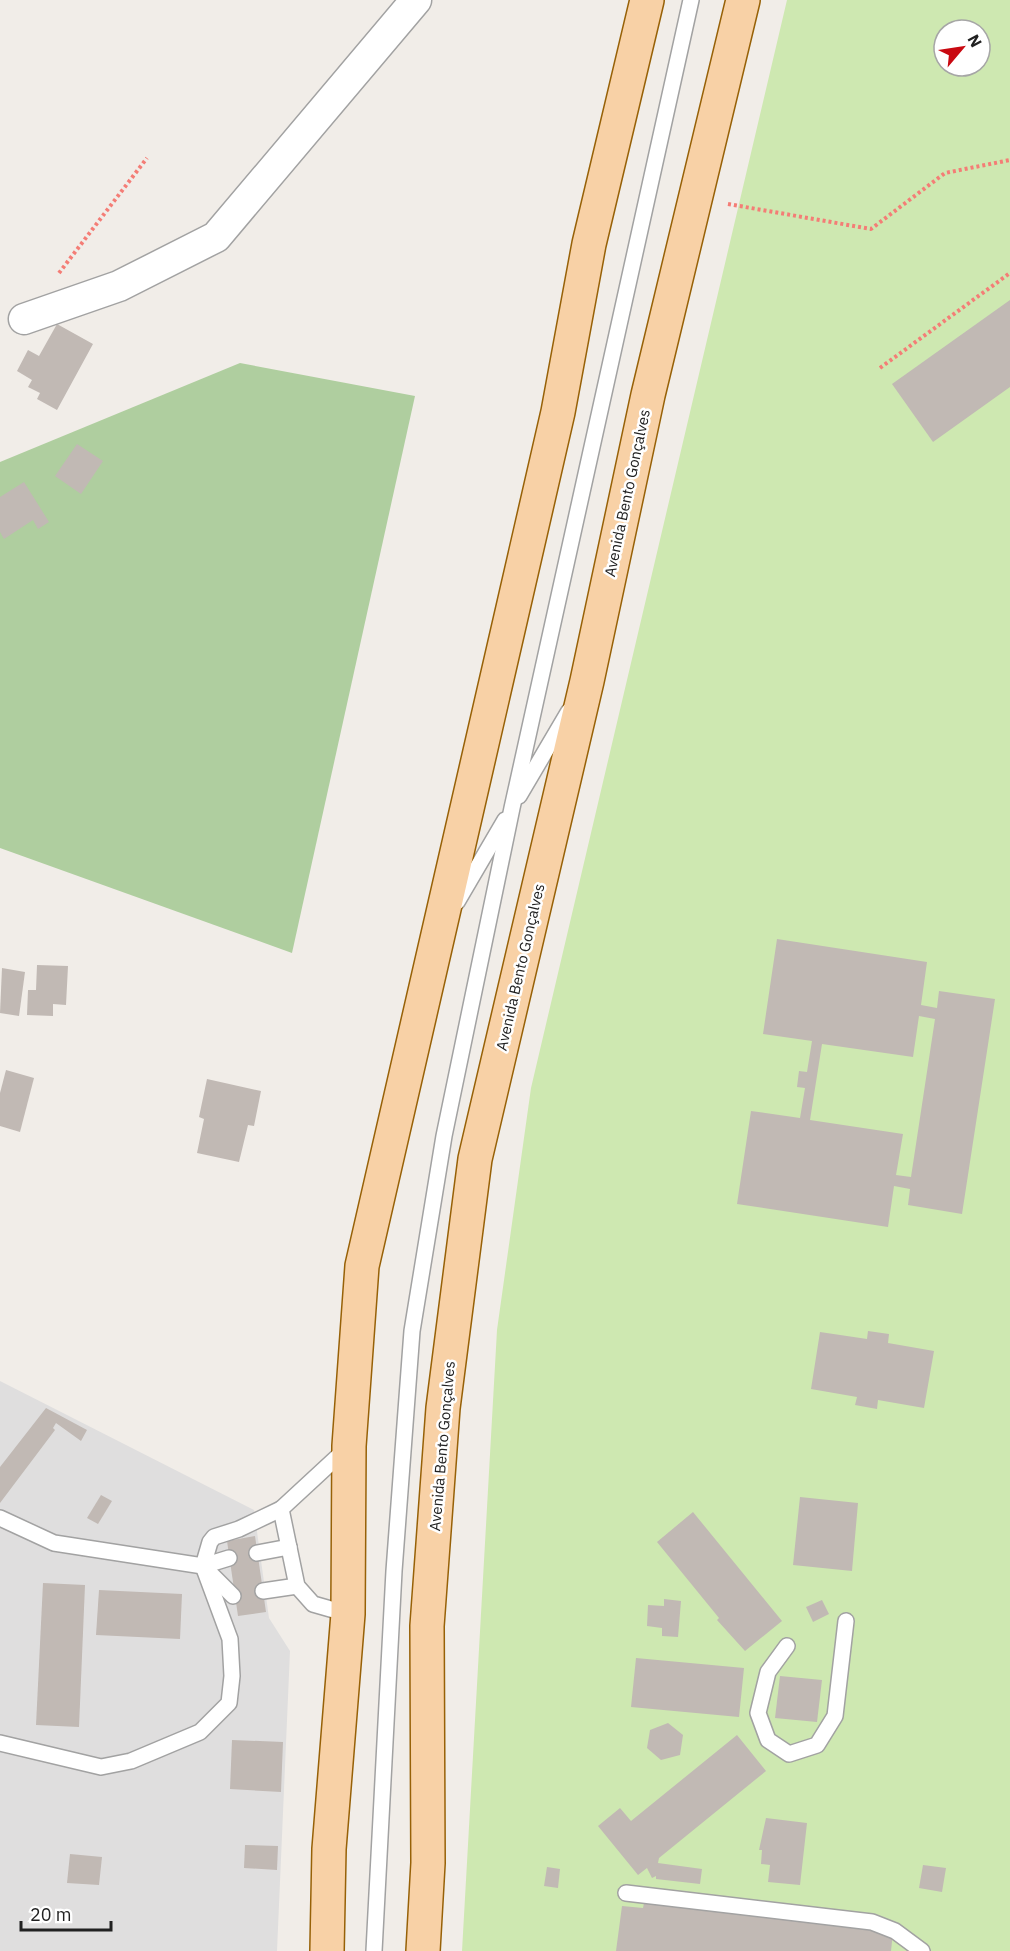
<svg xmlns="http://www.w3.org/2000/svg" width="1010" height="1951" font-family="'IBM Plex Sans',sans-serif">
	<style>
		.residential { fill: #dfdede }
		.grass { fill: #cee8b1; fill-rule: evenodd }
		.forest { fill: #afce9f }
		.building { fill: #c1b9b4; fill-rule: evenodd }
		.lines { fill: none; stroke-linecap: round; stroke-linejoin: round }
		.service-casing { stroke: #a2a2a2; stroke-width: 18 }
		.minor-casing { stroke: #a2a2a2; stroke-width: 33 }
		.primary-casing { stroke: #976107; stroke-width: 36 }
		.path { stroke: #f47d76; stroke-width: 4; stroke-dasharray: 3 3; stroke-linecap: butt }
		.service { stroke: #fff; stroke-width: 15 }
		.minor { stroke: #fff; stroke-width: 30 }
		.primary { stroke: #f8d1a6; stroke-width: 33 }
		.labels { text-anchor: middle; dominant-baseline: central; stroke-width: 5; stroke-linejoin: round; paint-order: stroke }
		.street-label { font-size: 15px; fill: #212121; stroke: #fff }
	</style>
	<rect width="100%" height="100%" fill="#f1ede8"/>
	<polygon class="residential" points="0,1381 254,1510 269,1618 290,1651 277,1951 0,1951"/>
	<path class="grass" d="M787,0H1010V1951H462L497,1330L531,1088ZM944,30H980V66H944Z"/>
	<polygon class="forest" points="240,363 415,396 292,953 0,848 0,462"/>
	<g class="building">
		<polygon points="1010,300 1010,387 933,442 892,384"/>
		<polygon points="57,324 93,344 57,410 37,399 40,393 28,387 32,380 17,371 28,350 39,356"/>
		<polygon points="77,444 103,461 81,494 55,476"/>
		<polygon points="24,482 49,522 38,529 33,520 4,539 0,532 0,497"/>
		<path d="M777,939L927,962L921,1005L937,1008L939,991L995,999L962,1214L908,1205L910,1189L894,1186L888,1227L737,1204L751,1111L800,1118L805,1088L797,1087L799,1071L807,1072L812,1041L763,1034ZM919,1016L935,1019L911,1177L896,1175L903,1134L810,1120L822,1044L913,1057Z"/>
		<polygon points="37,965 68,966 66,1005 53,1004 53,1016 27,1015 28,990 36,990"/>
		<polygon points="2,968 25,972 19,1016 0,1013"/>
		<polygon points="6,1070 34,1078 20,1132 0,1126 0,1093"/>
		<polygon points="207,1079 261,1091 254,1126 248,1125 239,1162 197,1153 204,1119 199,1117"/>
		<polygon points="868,1331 889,1334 888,1343 934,1351 924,1408 878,1400 877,1409 855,1405 857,1397 811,1389 820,1332 867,1339"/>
		<polygon points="46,1408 87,1430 81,1441 56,1423 53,1428 55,1430 0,1503 0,1467"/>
		<polygon points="101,1495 112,1501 98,1524 87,1518"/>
		<polygon points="800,1497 858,1503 852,1571 793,1565"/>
		<polygon points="693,1512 782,1621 745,1651 717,1620 719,1618 657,1542"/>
		<polygon points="255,1536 266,1612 238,1616 227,1541"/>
		<polygon points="43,1583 85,1585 79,1727 36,1725"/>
		<polygon points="99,1590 182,1594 180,1639 96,1635"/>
		<polygon points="664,1599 681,1601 678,1637 662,1636 662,1628 647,1626 648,1605 664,1606"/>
		<polygon points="822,1600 829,1614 813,1622 806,1607"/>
		<polygon points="636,1658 744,1668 739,1717 631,1707"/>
		<polygon points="780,1676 822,1680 817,1722 775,1718"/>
		<polygon points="668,1723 683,1735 680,1755 661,1760 647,1748 650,1730"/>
		<polygon points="737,1735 766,1771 659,1858 658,1863 702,1869 700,1884 656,1879 656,1876 652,1878 647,1868 638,1875 598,1826 620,1808 631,1821"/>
		<polygon points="232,1740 283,1742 281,1792 230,1789"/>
		<polygon points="766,1818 807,1823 800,1885 768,1882 770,1865 761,1864 762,1850 759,1850"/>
		<polygon points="245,1845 278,1846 277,1870 244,1868"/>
		<polygon points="70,1854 102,1857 99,1885 67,1883"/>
		<polygon points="923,1865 946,1868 942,1892 919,1888"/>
		<polygon points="547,1867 560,1869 558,1888 544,1886"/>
		<polygon points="644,1903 676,1903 675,1907 893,1932 891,1951 616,1951 622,1906 643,1908"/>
	</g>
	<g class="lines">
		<g class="service-casing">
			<g id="service">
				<polyline points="519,796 569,711"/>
				<polyline points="457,902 505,820"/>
				<polyline points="347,1448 281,1509 297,1586 313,1604 348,1614"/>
				<polyline points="0,1518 54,1543 203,1566 229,1558"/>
				<polyline points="257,1553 289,1547"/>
				<polyline points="207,1570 233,1596"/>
				<polyline points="263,1591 297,1586"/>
				<polyline points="787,1646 768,1672 758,1713 768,1740 789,1754 817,1745 835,1716 846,1621"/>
				<polyline points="0,1743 101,1767 131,1761 200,1732 229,1703 232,1676 230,1639 203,1566 210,1542 214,1537 239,1529 281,1509"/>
				<polyline points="626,1893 872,1922 895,1931 922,1951"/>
				<polyline points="374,1951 394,1571 412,1331 444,1136 512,808 691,0"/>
			</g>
		</g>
		<g class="minor-casing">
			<polyline id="minor" points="24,319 119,286 216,237 416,0"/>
		</g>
		<g class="primary-casing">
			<g id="primary">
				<polyline points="327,1951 329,1849 348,1614 349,1446 362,1266 558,412 589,244 647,0"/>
				<polyline points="423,1951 428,1863 427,1626 443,1408 475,1159 587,681 648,395 743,0"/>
			</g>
		</g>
		<g class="path">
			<polyline points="728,204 871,229 945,173 1010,160"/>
			<polyline points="59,273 147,158"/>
			<polyline points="880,368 1010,273"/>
		</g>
		<use href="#service" class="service"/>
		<use href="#minor" class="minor"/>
		<use href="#primary" class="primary"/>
	</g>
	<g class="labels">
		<g class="street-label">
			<text transform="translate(627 493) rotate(-78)">Avenida Bento Gonçalves</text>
			<text transform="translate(520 967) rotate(-77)">Avenida Bento Gonçalves</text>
			<text transform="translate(442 1446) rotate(-85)">Avenida Bento Gonçalves</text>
		</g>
	</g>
	<g transform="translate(962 48) rotate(61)"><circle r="28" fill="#ffffff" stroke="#a6a6a6" stroke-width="1.5"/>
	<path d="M0-4.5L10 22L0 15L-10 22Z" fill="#c90911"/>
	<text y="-9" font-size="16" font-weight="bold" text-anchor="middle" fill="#212121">N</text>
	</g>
	<path d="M21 1921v9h90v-9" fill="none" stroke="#212121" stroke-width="3"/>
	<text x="30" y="1921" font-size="18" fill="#212121" stroke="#ffffff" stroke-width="4.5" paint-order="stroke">20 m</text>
</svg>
